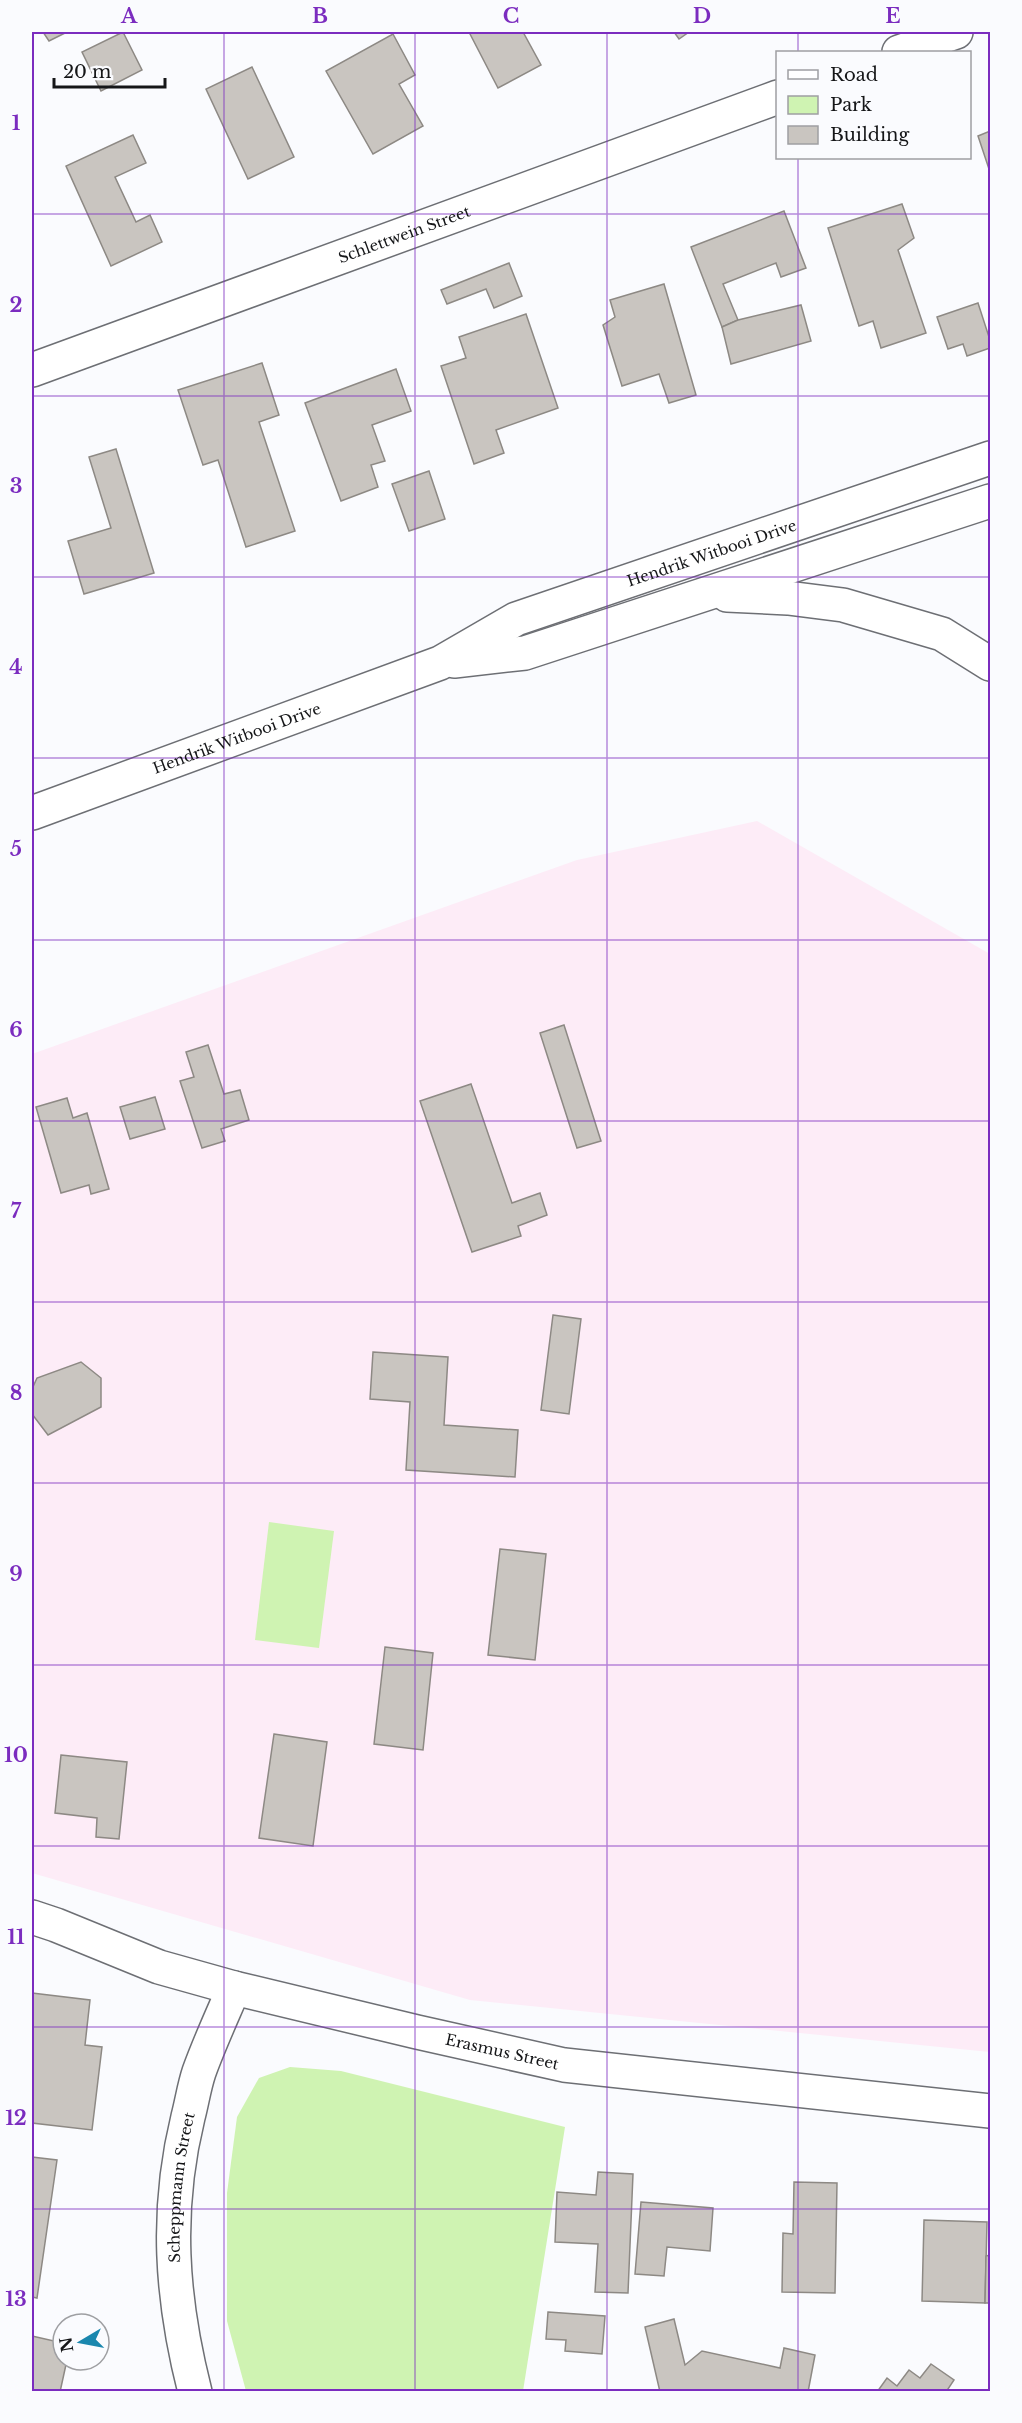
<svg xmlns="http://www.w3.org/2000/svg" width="1022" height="2423" font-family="'Libre Baskerville',serif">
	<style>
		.education { fill: #fdecf7 }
		.green { fill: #cff3b2 }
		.building { fill: #c9c5c0; stroke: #8d8984; stroke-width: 1.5 }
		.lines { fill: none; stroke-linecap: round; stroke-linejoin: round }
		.minor-casing { stroke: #6d6f74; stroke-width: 36 }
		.major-casing { stroke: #6d6f74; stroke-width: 36 }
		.minor { stroke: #fff; stroke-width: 33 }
		.major { stroke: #fff; stroke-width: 33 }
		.grid { fill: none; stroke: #7b2cbf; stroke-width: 1.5; stroke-opacity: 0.55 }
		.labels { text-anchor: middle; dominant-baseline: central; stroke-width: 4.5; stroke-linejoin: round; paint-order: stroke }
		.street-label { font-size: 15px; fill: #151618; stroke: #fafbfe }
		.neatline { fill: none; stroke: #7b2cbf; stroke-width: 2 }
		.grid-label { font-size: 20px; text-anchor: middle; font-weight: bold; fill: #7b2cbf }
	</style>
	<rect width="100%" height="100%" fill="#fafbfe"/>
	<polygon class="education" points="757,821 990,954 990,2052 470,2000 32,1873 32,1054 577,860"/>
	<g class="green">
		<polygon points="269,1522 334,1531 319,1648 255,1640"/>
		<polygon points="290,2067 341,2071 565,2127 523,2391 246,2391 227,2321 227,2193 237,2117 259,2078"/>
	</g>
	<g class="building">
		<polygon points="43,32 67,32 49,41"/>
		<polygon points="123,32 142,70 101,91 82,52"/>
		<polygon points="469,32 523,32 541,65 498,88"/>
		<polygon points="674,32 689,32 679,39"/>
		<polygon points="393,34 415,75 399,84 423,126 373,154 326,71"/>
		<polygon points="252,67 294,157 248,179 206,89"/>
		<polygon points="990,131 990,172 978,136"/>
		<polygon points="133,135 146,163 115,177 136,222 150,215 162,242 111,266 66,166"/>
		<polygon points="902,204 914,238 898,250 926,333 881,348 873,321 859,326 828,228"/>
		<polygon points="784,211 806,268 781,277 776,263 723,284 738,320 722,327 691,247"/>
		<polygon points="509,263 522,296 494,308 486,289 447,304 441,290"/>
		<polygon points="664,284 696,395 669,403 659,374 622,386 603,325 615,317 610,300"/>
		<polygon points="978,303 990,340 990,348 967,356 963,344 948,349 937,317"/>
		<polygon points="801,305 811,341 731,364 722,327 738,320"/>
		<polygon points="526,314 558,408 496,430 504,453 474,464 441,366 466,358 459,337"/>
		<polygon points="262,363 279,415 259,422 295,531 246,547 218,460 203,465 178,390"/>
		<polygon points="396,369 411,411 372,425 385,461 371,465 378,487 341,501 305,403"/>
		<polygon points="116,449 154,573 84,594 68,541 111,528 89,457"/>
		<polygon points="429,471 445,519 409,531 392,484"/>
		<polygon points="564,1025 601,1141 577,1148 540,1033"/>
		<polygon points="208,1045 224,1094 240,1090 249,1120 221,1129 225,1141 202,1148 180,1081 194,1077 186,1052"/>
		<polygon points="471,1084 512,1203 540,1193 547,1215 518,1226 521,1236 472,1252 420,1101"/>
		<polygon points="155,1097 165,1129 130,1139 120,1107"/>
		<polygon points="67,1098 73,1118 87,1113 109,1189 91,1194 89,1185 61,1193 36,1107"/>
		<polygon points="553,1315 581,1319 569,1414 541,1410"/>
		<polygon points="373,1352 448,1357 444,1425 518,1430 515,1477 406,1470 410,1402 370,1399"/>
		<polygon points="81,1362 101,1378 101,1407 48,1435 32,1414 32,1389 37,1378"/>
		<polygon points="500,1549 546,1554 535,1660 488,1655"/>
		<polygon points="385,1647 433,1653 423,1750 374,1744"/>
		<polygon points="274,1734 327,1742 313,1846 259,1838"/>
		<polygon points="61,1755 127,1762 119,1839 96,1837 97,1818 55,1813"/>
		<polygon points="32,1993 90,2000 85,2045 102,2047 92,2130 32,2123"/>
		<polygon points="32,2157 57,2160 37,2298 32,2297"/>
		<polygon points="598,2172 633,2174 628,2293 595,2292 598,2244 555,2242 557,2192 596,2195"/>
		<polygon points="794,2182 837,2183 835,2293 782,2292 783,2233 793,2234"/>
		<polygon points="641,2202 713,2208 710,2251 667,2247 664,2276 635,2274"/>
		<polygon points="924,2220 987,2222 985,2303 922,2301"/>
		<polygon points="990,2255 990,2303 985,2303 986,2256"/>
		<polygon points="548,2312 605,2316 602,2354 565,2351 566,2340 546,2339"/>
		<polygon points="674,2319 685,2365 702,2351 780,2368 784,2348 815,2355 808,2392 660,2392 645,2327"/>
		<polygon points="32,2336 63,2343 63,2360 67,2360 60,2392 32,2392"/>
		<polygon points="931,2364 954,2380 946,2392 877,2392 887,2378 897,2386 909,2370 920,2378"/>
	</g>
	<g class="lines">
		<g class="minor-casing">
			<g id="minor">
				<polyline points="899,52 956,32"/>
				<path id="s1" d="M32,370L778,97"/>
				<path id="s2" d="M32,1917L56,1925L159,1967L234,1988L417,2032L564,2065L990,2111"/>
				<path id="s3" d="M195,2392C171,2298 165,2211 188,2117C192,2102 194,2087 199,2072C209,2044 222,2016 234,1988"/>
			</g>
		</g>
		<g class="major-casing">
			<g id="major">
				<polyline points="727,595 788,598 843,605 942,634 990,664"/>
				<polyline points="454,661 525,653 990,501"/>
				<path id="s4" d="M32,813L440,663L516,619L990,458"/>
			</g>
		</g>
		<use href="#minor" class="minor"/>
		<use href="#major" class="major"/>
	</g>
	<path class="grid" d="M224,32V2392M415,32V2392M607,32V2392M798,32V52M798,158V2392M32,214H990M32,396H990M32,577H990M32,758H990M32,940H990M32,1121H990M32,1302H990M32,1483H990M32,1665H990M32,1846H990M32,2027H990M32,2209H990"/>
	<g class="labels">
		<g class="street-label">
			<text stroke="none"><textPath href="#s1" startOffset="396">Schlettwein Street</textPath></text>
			<text stroke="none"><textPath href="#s4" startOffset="729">Hendrik Witbooi Drive</textPath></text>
			<text stroke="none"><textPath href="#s4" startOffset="218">Hendrik Witbooi Drive</textPath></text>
			<text stroke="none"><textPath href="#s2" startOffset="490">Erasmus Street</textPath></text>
			<text stroke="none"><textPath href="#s3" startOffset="207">Scheppmann Street</textPath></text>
		</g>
	</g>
	<rect width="1022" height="2423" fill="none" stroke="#fafbfe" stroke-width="66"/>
	<rect x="776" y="51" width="195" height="108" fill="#fafbfe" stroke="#9e9fa2" stroke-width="1.5"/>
	<rect x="788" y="70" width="30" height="9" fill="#ffffff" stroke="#9e9fa2" stroke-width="1.5"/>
	<text x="830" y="81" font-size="18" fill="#151618">Road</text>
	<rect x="788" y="96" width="30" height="18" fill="#cff3b2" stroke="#9e9fa2" stroke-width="1.5"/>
	<text x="830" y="111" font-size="18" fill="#151618">Park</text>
	<rect x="788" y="126" width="30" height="18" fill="#c9c5c0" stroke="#9e9fa2" stroke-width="1.5"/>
	<text x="830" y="141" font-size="18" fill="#151618">Building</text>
	<g transform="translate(81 2342) rotate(260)"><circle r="28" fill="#fafbfe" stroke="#9e9fa2" stroke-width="1.5"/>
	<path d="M0-4.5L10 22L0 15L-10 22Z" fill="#1a87ae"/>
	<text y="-9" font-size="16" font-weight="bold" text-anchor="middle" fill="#151618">N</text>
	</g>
	<path d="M54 78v9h111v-9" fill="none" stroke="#151618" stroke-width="3"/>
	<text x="63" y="78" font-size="18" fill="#151618" stroke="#fafbfe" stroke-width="4.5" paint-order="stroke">20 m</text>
	<rect x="33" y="33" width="956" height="2357" class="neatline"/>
	<g class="grid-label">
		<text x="129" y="23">A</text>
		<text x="320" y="23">B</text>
		<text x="511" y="23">C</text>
		<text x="702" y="23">D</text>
		<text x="893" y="23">E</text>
		<text x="16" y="130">1</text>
		<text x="16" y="312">2</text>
		<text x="16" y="493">3</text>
		<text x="16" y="674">4</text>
		<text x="16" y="856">5</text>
		<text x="16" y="1037">6</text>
		<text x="16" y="1218">7</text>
		<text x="16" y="1400">8</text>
		<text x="16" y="1581">9</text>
		<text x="16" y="1762">10</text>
		<text x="16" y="1944">11</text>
		<text x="16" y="2125">12</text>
		<text x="16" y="2306">13</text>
	</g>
</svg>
